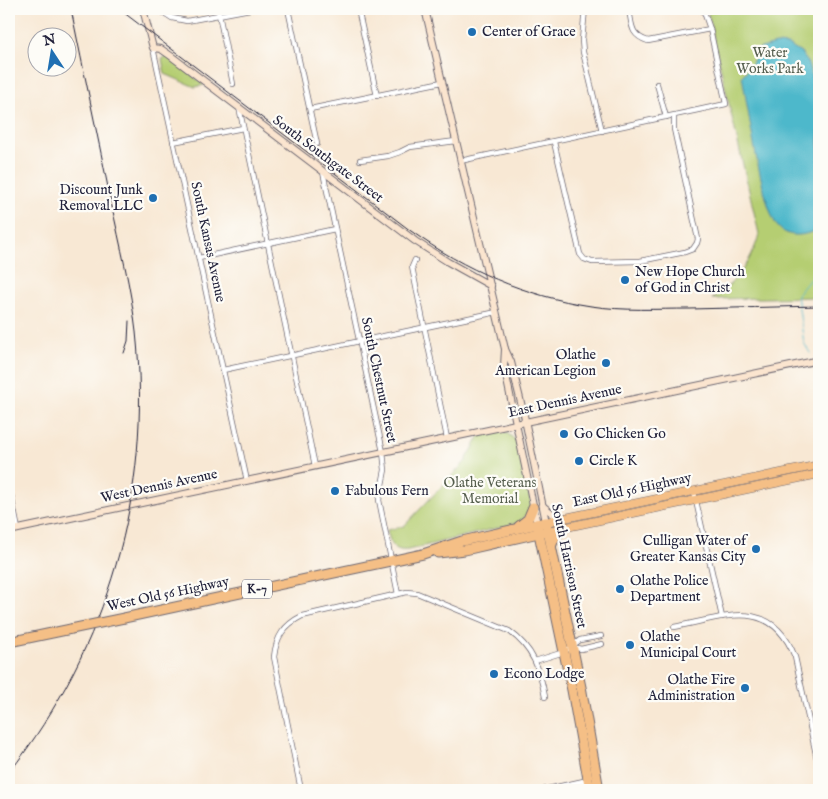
<svg xmlns="http://www.w3.org/2000/svg" width="828" height="799" font-family="'IM FELL English',serif">
	<style>
		.green { fill: #b5ce72; stroke: #6c7856 }
		.water { fill: #4eb8cb; stroke: #386d83 }
		.lines { fill: none; stroke-linecap: round; stroke-linejoin: round }
		.stream { stroke: #4eb8cb; stroke-width: 1 }
		.street-casing { stroke: #6d6771; stroke-width: 6 }
		.secondary-casing { stroke: #6d6771; stroke-width: 8 }
		.primary-casing { stroke: #6d6771; stroke-width: 9 }
		.highway-casing { stroke: #6d6771; stroke-width: 11 }
		.street { stroke: #fff; stroke-width: 4.5 }
		.secondary { stroke: #fbe5cf; stroke-width: 6 }
		.primary { stroke: #f5bf86; stroke-width: 8 }
		.highway { stroke: #f5bf86; stroke-width: 9 }
		.rail { stroke: #22223b; stroke-width: 1 }
		.highway-bridge-casing { stroke: #6d6771; stroke-width: 11; stroke-linecap: butt }
		.highway-bridge { stroke: #f5bf86; stroke-width: 9 }
		.poi-dot { fill: #1f6fb2; stroke: #fdfcf7; stroke-width: 2 }
		.labels { text-anchor: middle; dominant-baseline: central; stroke-width: 4.5; stroke-linejoin: round; paint-order: stroke }
		.shield { fill: #fdfcf7; stroke: #646373; stroke-width: 1 }
		.shield-label { font-size: 12px; font-weight: bold; fill: #22223b }
		.poi-label { font-size: 14px; fill: #22223b; stroke: #fdfcf7; text-anchor: start }
		.park-label { font-size: 14px; fill: #555e4e; stroke: #fdfcf7 }
		.street-label { font-size: 14px; fill: #22223b; stroke: #fdfcf7 }
	</style>
	<rect width="100%" height="100%" fill="#fdfcf7"/>
	<filter id="ink" filterUnits="userSpaceOnUse"><feTurbulence type="fractalNoise" baseFrequency=".02" numOctaves="2"/><feDisplacementMap in="SourceGraphic" scale="10" xChannelSelector="R" yChannelSelector="G"/><feConvolveMatrix kernelMatrix="1 2 1 2 8 2 1 2 1" color-interpolation-filters="sRGB"/></filter>
	<filter id="wash" filterUnits="userSpaceOnUse"><feTurbulence type="fractalNoise" baseFrequency=".0096" numOctaves="4" result="noise"/><feDisplacementMap in="SourceGraphic" scale="20" xChannelSelector="R" yChannelSelector="G"/><feGaussianBlur stdDeviation="1.12" result="paint"/><feColorMatrix in="noise" values="0 0 0 0 0 0 0 0 0 0 0 0 0 0 0 0 0 1.4 0 .05"/><feComposite in="paint" operator="in"/></filter>
	<g filter="url(#wash)">
		<rect width="100%" height="100%" fill="#f8e8d4"/>
		<g class="green">
			<path d="M707,9H819V297L712,299C735,283 752,262 759,234Z"/>
			<polygon points="168,56 204,85 195,87 165,74 162,59"/>
			<path d="M501,431L507,433L518,442L532,507L521,522L408,550C393,552 390,543 387,530L404,526L465,462L481,434Z"/>
		</g>
		<path class="water" d="M776,44L788,45L801,53L807,61L814,84L819,110V229C806,235 792,239 780,229C763,216 747,102 742,76L751,66L758,49Z"/>
		<g class="lines">
			<polyline class="stream" points="810,353 804,343 797,295 819,268"/>
		</g>
	</g>
	<g filter="url(#ink)">
		<g class="lines">
			<g class="street-casing">
				<g id="street">
					<polyline points="158,9 172,18 187,21 250,9"/>
					<polyline points="218,9 233,84"/>
					<polyline points="288,9 317,144"/>
					<polyline points="358,9 377,96"/>
					<polyline points="585,9 582,40 583,52 602,131"/>
					<path d="M629,9C632,25 630,35 648,41L710,29"/>
					<polyline points="153,48 247,481"/>
					<polyline points="657,84 666,117"/>
					<polyline points="239,107 315,466"/>
					<polyline points="310,109 442,82"/>
					<polyline points="173,142 243,128"/>
					<polyline points="554,142 580,254 584,259 592,262 640,261 685,252 693,249 697,243 698,239 674,129 674,116"/>
					<polyline points="360,160 388,156 400,152 410,147 456,141"/>
					<polyline points="460,161 726,104 710,29 703,9"/>
					<polyline points="323,172 383,452 385,470 379,500 398,594"/>
					<polyline points="199,258 335,229"/>
					<polyline points="415,260 412,267 447,438"/>
					<polyline points="223,370 497,312"/>
					<polyline points="9,485 18,529"/>
					<polyline points="694,492 722,617"/>
					<path d="M674,627C723,618 771,595 795,657L819,768"/>
					<polyline points="573,647 581,649 602,644"/>
					<polyline points="535,661 564,652 580,640 601,636"/>
					<path d="M301,790L274,657C276,637 284,625 302,616L407,592L417,593L509,631C533,648 540,669 545,697"/>
					<polyline points="543,790 588,780"/>
				</g>
			</g>
			<g class="secondary-casing">
				<g id="secondary">
					<polyline points="143,9 153,48 161,49 171,56 415,241 448,262 491,286"/>
					<polyline points="425,9 505,349 511,362 524,415 546,522"/>
					<polyline points="505,349 504,366 537,524"/>
					<polyline points="543,506 553,514 564,517"/>
					<polyline points="9,531 819,360"/>
				</g>
			</g>
			<g class="primary-casing">
				<g id="primary">
					<polyline points="546,522 819,465"/>
					<polyline points="548,531 819,474"/>
				</g>
			</g>
			<g class="highway-casing">
				<g id="highway">
					<polyline points="537,524 572,690 590,790"/>
					<polyline points="519,526 528,519 533,507"/>
					<polyline points="551,547 554,539 563,528"/>
					<polyline points="438,553 465,550 543,532"/>
					<polyline points="124,618 423,554 462,541 546,522 582,692 599,790"/>
					<polyline points="9,642 71,629"/>
				</g>
			</g>
			<use href="#street" class="street"/>
			<use href="#secondary" class="secondary"/>
			<use href="#primary" class="primary"/>
			<use href="#highway" class="highway"/>
			<g class="rail">
				<path d="M119,9L411,231C465,270 525,296 591,306C624,311 657,309 690,309C733,308 776,307 819,306"/>
				<polyline points="124,353 128,341 129,321"/>
				<path d="M9,773C108,646 153,492 136,332C131,288 120,245 111,202C98,137 84,73 71,9"/>
			</g>
			<g class="highway-bridge-casing">
				<polyline id="highway-bridge" points="71,629 124,618"/>
			</g>
			<use href="#highway-bridge" class="highway-bridge"/>
		</g>
	</g>
	<g class="poi-dot">
		<circle cx="472" cy="32" r="5"/>
		<circle cx="153" cy="198" r="5"/>
		<circle cx="625" cy="280" r="5"/>
		<circle cx="606" cy="363" r="5"/>
		<circle cx="564" cy="434" r="5"/>
		<circle cx="579" cy="461" r="5"/>
		<circle cx="335" cy="491" r="5"/>
		<circle cx="756" cy="549" r="5"/>
		<circle cx="620" cy="589" r="5"/>
		<circle cx="630" cy="645" r="5"/>
		<circle cx="494" cy="674" r="5"/>
		<circle cx="745" cy="688" r="5"/>
	</g>
	<g class="labels">
		<rect class="shield" x="242" y="579.5" width="30" height="19" rx="4"/>
		<g class="shield-label">
			<text x="257" y="589">K-7</text>
		</g>
		<g class="poi-label">
			<text x="482" y="32">Center of Grace</text>
			<text x="143" y="190" text-anchor="end">Discount Junk<tspan x="143" dy="16">Removal LLC</tspan></text>
			<text x="635" y="272">New Hope Church<tspan x="635" dy="16">of God in Christ</tspan></text>
			<text x="596" y="355" text-anchor="end">Olathe<tspan x="596" dy="16">American Legion</tspan></text>
			<text x="574" y="434">Go Chicken Go</text>
			<text x="589" y="461">Circle K</text>
			<text x="345" y="491">Fabulous Fern</text>
			<text x="746" y="541" text-anchor="end">Culligan Water of<tspan x="746" dy="16">Greater Kansas City</tspan></text>
			<text x="630" y="581">Olathe Police<tspan x="630" dy="16">Department</tspan></text>
			<text x="640" y="637">Olathe<tspan x="640" dy="16">Municipal Court</tspan></text>
			<text x="504" y="674">Econo Lodge</text>
			<text x="735" y="680" text-anchor="end">Olathe Fire<tspan x="735" dy="16">Administration</tspan></text>
		</g>
		<g class="park-label">
			<text x="770" y="53">Water<tspan x="770" dy="16">Works Park</tspan></text>
			<text x="490" y="483">Olathe Veterans<tspan x="490" dy="16">Memorial</tspan></text>
		</g>
		<g class="street-label">
			<text transform="translate(328 159) rotate(37)">South Southgate Street</text>
			<text transform="translate(208 242) rotate(78)">South Kansas Avenue</text>
			<text transform="translate(379 380) rotate(78)">South Chestnut Street</text>
			<text transform="translate(565 401) rotate(-12)">East Dennis Avenue</text>
			<text transform="translate(159 486) rotate(-12)">West Dennis Avenue</text>
			<text transform="translate(632 490) rotate(-12)">East Old 56 Highway</text>
			<text transform="translate(569 566) rotate(78)">South Harrison Street</text>
			<text transform="translate(168 594) rotate(-12)">West Old 56 Highway</text>
		</g>
	</g>
	<rect width="828" height="799" fill="none" stroke="#fdfcf7" stroke-width="30"/>
	<g transform="translate(52 52) rotate(348)"><circle r="24" fill="#fdfcf7" stroke="#a5a5ac"/>
	<path d="M0-4L9 19L0 12L-9 19Z" fill="#1f6fb2"/>
	<text y="-8" font-size="14" font-weight="bold" text-anchor="middle" fill="#22223b">N</text>
	</g>
</svg>
